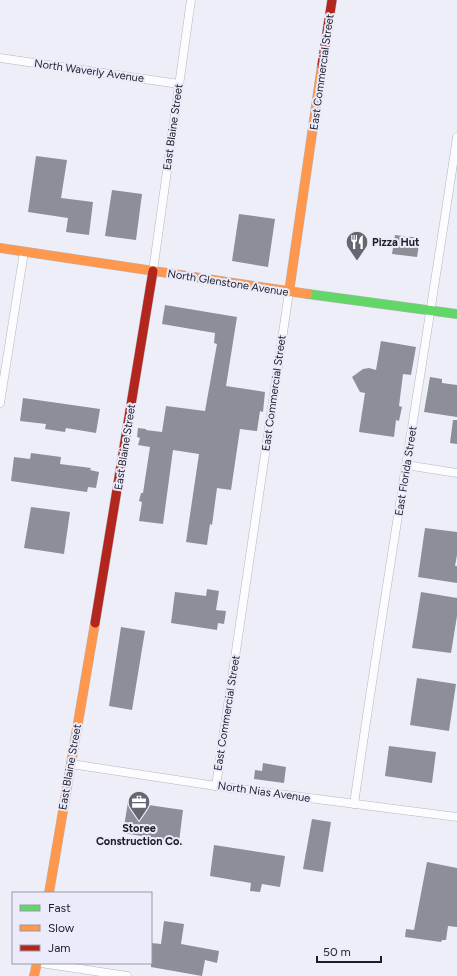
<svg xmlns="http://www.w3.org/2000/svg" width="457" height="976" font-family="Figtree,sans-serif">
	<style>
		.building { fill: #8c8f97 }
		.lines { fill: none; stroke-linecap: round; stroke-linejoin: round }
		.street-casing { stroke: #b5b5be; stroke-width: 9 }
		.fast-casing { stroke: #b5b5be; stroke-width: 10 }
		.slow-casing { stroke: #b5b5be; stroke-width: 10 }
		.jam-casing { stroke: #b5b5be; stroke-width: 10 }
		.street { stroke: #fcfcfe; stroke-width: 8 }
		.fast { stroke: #63d668; stroke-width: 9 }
		.slow { stroke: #ff974d; stroke-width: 9 }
		.jam { stroke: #b3261e; stroke-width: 9 }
		.labels { text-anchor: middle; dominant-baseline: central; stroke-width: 4; stroke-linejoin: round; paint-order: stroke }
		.street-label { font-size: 11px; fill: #1d1d27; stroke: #ebebfb }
		.poi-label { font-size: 11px; font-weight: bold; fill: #1d1d27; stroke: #ebebfb; text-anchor: start }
	</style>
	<rect width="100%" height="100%" fill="#eeeef8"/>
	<g class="building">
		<polygon points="36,156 67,160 61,198 93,202 89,235 66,232 68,218 28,212"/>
		<polygon points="112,190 142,194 136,240 105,236"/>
		<polygon points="239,214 275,219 268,267 232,261"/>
		<polygon points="395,235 420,238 417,257 392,254"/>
		<polygon points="165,305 237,317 226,386 265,392 263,412 260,411 257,431 240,429 231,490 217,488 212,525 210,524 207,545 186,542 199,454 173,450 163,524 139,521 142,502 139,501 141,493 143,493 150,447 138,445 140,438 137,437 138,428 146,429 146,430 162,432 166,406 205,411 217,344 214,343 215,333 162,324"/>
		<polygon points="381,341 416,347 411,375 403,374 399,406 402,407 399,421 396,420 394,437 359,432 365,393 360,392 352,377 363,369 369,368 376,370"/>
		<polygon points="430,377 442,379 442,383 457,385 457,417 424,412"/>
		<polygon points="23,398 100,409 96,433 66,428 65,432 45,429 46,424 20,421"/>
		<polygon points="453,420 457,420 457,444 450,443"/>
		<polygon points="31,453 61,457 60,464 91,468 90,470 99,472 96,488 88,487 87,492 11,481 14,457 30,459"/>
		<polygon points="31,507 70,512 64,554 24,548"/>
		<polygon points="425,528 457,532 457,555 455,566 457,566 457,583 418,577"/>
		<polygon points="207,589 219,591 216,610 226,611 224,624 218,623 217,630 171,623 175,592 206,596"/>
		<polygon points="421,592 457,598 457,616 451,653 412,648"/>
		<polygon points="121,627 145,631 132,710 109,706"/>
		<polygon points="417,678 456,684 449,731 410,725"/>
		<polygon points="389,746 436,752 432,783 385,776"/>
		<polygon points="263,763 286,767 284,783 254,779 255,770 262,771"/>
		<polygon points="128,802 183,810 179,842 123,833"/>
		<polygon points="312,819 331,822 323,872 303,869"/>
		<polygon points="214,845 285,856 280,887 262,884 260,892 250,891 251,883 210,876"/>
		<polygon points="427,862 457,868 457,927 448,926 446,940 442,940 441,942 405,937 406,929 414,930"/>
		<polygon points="164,921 184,924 181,944 219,951 217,963 205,960 202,976 151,967 151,943 161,944"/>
	</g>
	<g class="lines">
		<g class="street-casing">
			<g id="street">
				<polyline points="0,58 179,84"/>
				<polyline points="153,271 191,0"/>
				<polyline points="0,403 24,252"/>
				<polyline points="406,465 457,473"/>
				<polyline points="71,764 216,786 457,817"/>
				<polyline points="216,786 289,292"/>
				<path d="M354,804C386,581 424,360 457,137"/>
				<polyline points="41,963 127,976"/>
			</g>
		</g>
		<g class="fast-casing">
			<polyline id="fast" points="308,294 457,314"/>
		</g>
		<g class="slow-casing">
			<g id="slow">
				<polyline points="0,248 308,294"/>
				<polyline points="289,292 322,65"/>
				<polyline points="49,893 95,623"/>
				<polyline points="34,976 37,963"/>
			</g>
		</g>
		<g class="jam-casing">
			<g id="jam">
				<polyline points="322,65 332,0"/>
				<polyline points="95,623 153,271"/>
			</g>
		</g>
		<use href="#street" class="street"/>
		<use href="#fast" class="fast"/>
		<use href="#slow" class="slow"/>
		<use href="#jam" class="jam"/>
	</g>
	<defs>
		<g id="restaurant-pin" transform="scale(1.15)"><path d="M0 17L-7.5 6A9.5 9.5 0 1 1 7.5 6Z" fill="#666670" stroke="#ebebfb"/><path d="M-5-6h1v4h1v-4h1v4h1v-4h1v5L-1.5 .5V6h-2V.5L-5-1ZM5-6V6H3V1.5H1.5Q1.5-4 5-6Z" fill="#fff"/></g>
		<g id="office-pin" transform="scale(1.15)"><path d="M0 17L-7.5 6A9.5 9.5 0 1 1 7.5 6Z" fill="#666670" stroke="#ebebfb"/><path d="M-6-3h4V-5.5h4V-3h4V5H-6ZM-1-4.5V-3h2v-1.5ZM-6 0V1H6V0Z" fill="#fff"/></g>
	</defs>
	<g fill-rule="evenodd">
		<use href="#restaurant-pin" x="357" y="242"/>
		<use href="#office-pin" x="139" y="802"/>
	</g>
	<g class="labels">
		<g class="street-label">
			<text transform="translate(89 71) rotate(8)">North Waverly Avenue</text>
			<text transform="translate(322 72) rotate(-82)">East Commercial Street</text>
			<text transform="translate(173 127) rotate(-82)">East Blaine Street</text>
			<text transform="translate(228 283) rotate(9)">North Glenstone Avenue</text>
			<text transform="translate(274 393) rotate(-82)">East Commercial Street</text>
			<text transform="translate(125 447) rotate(-81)">East Blaine Street</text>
			<text transform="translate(406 471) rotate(-81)">East Florida Street</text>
			<text transform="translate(227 713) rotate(-81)">East Commercial Street</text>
			<text transform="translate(70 767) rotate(-80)">East Blaine Street</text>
			<text transform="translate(264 792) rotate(8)">North Nias Avenue</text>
		</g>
		<g class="poi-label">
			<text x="372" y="242">Pizza Hut</text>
			<text x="139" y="828" text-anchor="middle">Storee<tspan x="139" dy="13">Construction Co.</tspan></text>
		</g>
	</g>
	<rect x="12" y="892" width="140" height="72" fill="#ebebfb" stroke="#9999a6"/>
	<rect x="20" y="905" width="20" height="6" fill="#63d668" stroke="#9999a6"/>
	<text x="48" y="912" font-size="12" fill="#1d1d27">Fast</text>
	<rect x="20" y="925" width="20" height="6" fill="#ff974d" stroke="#9999a6"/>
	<text x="48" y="932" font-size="12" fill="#1d1d27">Slow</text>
	<rect x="20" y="945" width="20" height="6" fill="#b3261e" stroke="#9999a6"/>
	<text x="48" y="952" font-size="12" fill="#1d1d27">Jam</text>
	<path d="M317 956v6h64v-6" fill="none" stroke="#1d1d27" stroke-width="2"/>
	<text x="323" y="956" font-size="12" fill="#1d1d27" stroke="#ebebfb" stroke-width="3" paint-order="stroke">50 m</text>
</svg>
